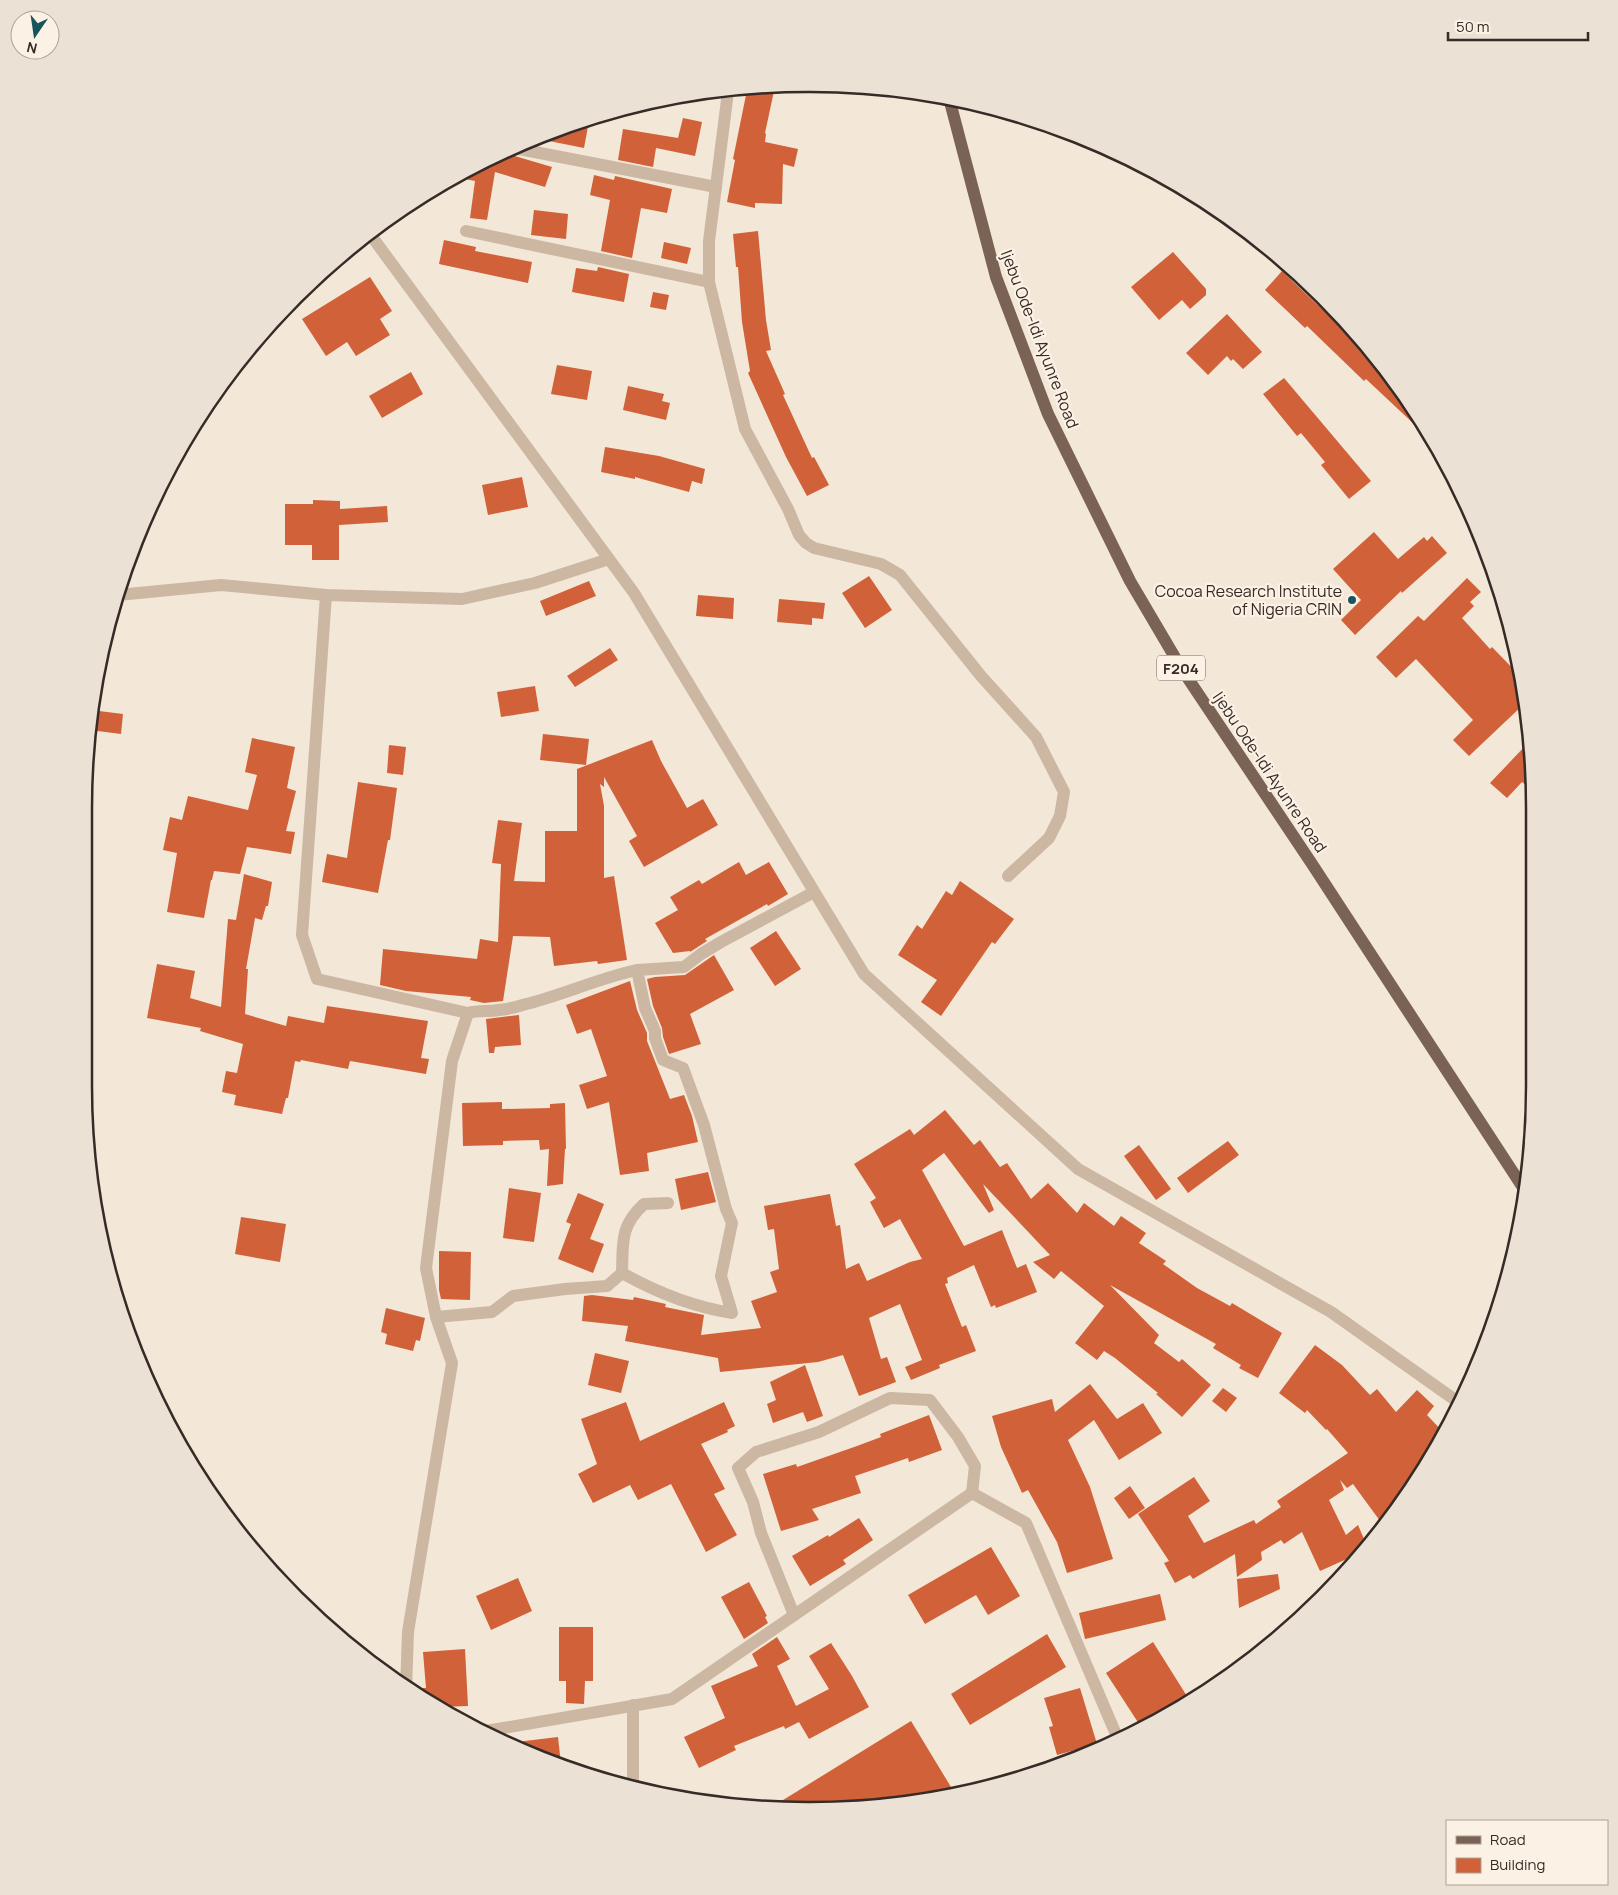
<svg xmlns="http://www.w3.org/2000/svg" width="1618" height="1895" font-family="Manrope,sans-serif">
	<style>
		.building { fill: #d16138 }
		.lines { fill: none; stroke-linecap: round; stroke-linejoin: round }
		.minor { stroke: #ccb7a3; stroke-width: 12 }
		.primary { stroke: #7a6255; stroke-width: 12 }
		.poi-dot { fill: #18555b; stroke: #fbf1e4; stroke-width: 2 }
		.labels { text-anchor: middle; dominant-baseline: central; stroke-width: 4.5; stroke-linejoin: round; paint-order: stroke }
		.shield { fill: #fbf1e4; stroke: #71665f; stroke-width: 1 }
		.shield-label { font-size: 15px; font-weight: bold; fill: #362b26 }
		.street-label { font-size: 16px; fill: #362b26; stroke: #fbf1e4 }
		.poi-label { font-size: 16px; fill: #362b26; stroke: #fbf1e4; text-anchor: end }
		.rim { fill: none; stroke: #362b26; stroke-width: 2.5 }
	</style>
	<rect width="100%" height="100%" fill="#f3e7d8"/>
	<g class="building">
		<polygon points="761,88 774,91 765,133 766,134 765,142 798,149 794,167 783,164 782,204 755,203 755,208 727,202 735,160 733,159 747,90"/>
		<polygon points="683,118 702,122 695,156 656,148 653,167 618,160 623,129 678,138"/>
		<polygon points="589,121 584,148 534,138"/>
		<polygon points="505,153 552,167 545,187 495,172 487,220 470,218 475,181 459,178"/>
		<polygon points="594,175 614,180 615,176 672,189 667,213 641,208 632,258 601,251 610,200 590,195"/>
		<polygon points="534,210 568,214 566,239 531,235"/>
		<polygon points="758,231 766,320 771,350 766,351 785,394 783,395 812,458 814,457 829,485 807,496 786,457 748,373 750,371 742,322 738,267 736,267 733,234"/>
		<polygon points="444,240 476,247 475,251 532,262 528,283 439,264"/>
		<polygon points="664,242 691,248 687,264 661,258"/>
		<polygon points="1173,252 1206,289 1206,295 1190,309 1182,300 1159,320 1131,287"/>
		<polygon points="598,267 629,274 624,302 572,292 576,268 597,271"/>
		<polygon points="1282,271 1372,357 1412,406 1420,421 1415,425 1366,379 1364,381 1307,326 1305,328 1265,290"/>
		<polygon points="370,277 392,311 380,319 390,335 356,356 347,342 326,356 302,319"/>
		<polygon points="653,292 669,295 666,310 650,307"/>
		<polygon points="1227,314 1262,352 1243,369 1233,359 1231,361 1227,356 1208,375 1186,353"/>
		<polygon points="557,365 592,371 587,400 551,394"/>
		<polygon points="411,372 423,394 382,418 369,396"/>
		<polygon points="1284,378 1371,481 1349,499 1321,465 1325,462 1301,433 1297,436 1263,394"/>
		<polygon points="628,386 664,394 662,401 670,403 666,420 623,410"/>
		<polygon points="605,447 659,456 705,469 702,484 692,481 689,492 635,477 635,479 601,472"/>
		<polygon points="522,477 528,507 488,515 482,485"/>
		<polygon points="313,500 340,501 340,509 387,506 388,522 339,525 339,560 312,560 312,545 285,545 285,504 313,504"/>
		<polygon points="1374,532 1398,559 1424,537 1427,541 1432,536 1447,553 1402,593 1401,591 1355,635 1341,620 1361,600 1333,569"/>
		<polygon points="869,576 892,610 865,628 842,593"/>
		<polygon points="1467,578 1481,592 1470,602 1474,606 1462,618 1490,649 1492,647 1521,677 1524,704 1469,756 1453,740 1473,720 1416,659 1396,678 1376,657 1418,616 1424,621"/>
		<polygon points="589,581 596,596 546,616 540,601"/>
		<polygon points="698,595 734,598 733,619 696,616"/>
		<polygon points="779,599 825,603 823,619 812,618 812,625 777,622"/>
		<polygon points="610,648 618,660 575,687 567,676"/>
		<polygon points="535,686 539,711 501,717 497,692"/>
		<polygon points="91,710 123,714 121,734 90,730"/>
		<polygon points="543,734 589,739 586,765 540,760"/>
		<polygon points="252,738 295,747 287,788 296,791 286,831 295,832 291,854 247,847 240,874 214,871 212,880 211,880 204,918 167,912 177,853 163,850 170,817 182,820 188,796 248,810 257,775 245,772"/>
		<polygon points="652,740 661,761 687,808 703,799 718,825 644,867 629,841 637,836 604,777 604,787 600,784 604,806 604,878 614,876 627,960 598,964 597,961 554,966 550,937 513,936 503,1001 484,1003 470,1000 471,997 406,991 380,985 383,949 477,959 480,939 498,942 501,864 492,863 498,820 522,823 514,881 545,882 545,831 577,831 577,769"/>
		<polygon points="1528,743 1533,791 1522,782 1507,798 1490,783"/>
		<polygon points="389,745 406,747 403,775 387,773"/>
		<polygon points="358,782 397,788 390,840 388,840 378,893 322,882 327,854 347,858"/>
		<polygon points="739,862 746,875 769,862 788,894 768,906 767,904 705,939 707,941 690,952 690,951 673,953 655,923 678,910 670,897 699,880 702,884"/>
		<polygon points="244,874 272,882 268,906 266,906 262,920 255,918 246,969 248,969 245,1014 286,1026 288,1016 324,1023 327,1006 428,1021 421,1058 429,1059 426,1074 350,1061 348,1069 301,1060 300,1062 295,1061 288,1098 286,1098 282,1114 234,1105 236,1095 222,1092 226,1071 237,1073 243,1044 200,1031 201,1028 147,1018 157,964 195,971 190,998 221,1007 228,919 236,920"/>
		<polygon points="960,881 1014,919 995,944 992,942 941,1016 921,1002 937,980 898,955 917,925 922,929 946,891 952,895"/>
		<polygon points="776,931 801,969 775,986 750,948"/>
		<polygon points="714,955 734,990 690,1014 701,1044 669,1054 663,1037 662,1028 653,1006 647,979 655,977 685,975"/>
		<polygon points="630,981 637,1010 647,1033 647,1041 670,1099 684,1095 692,1116 698,1142 647,1153 649,1171 620,1175 609,1102 587,1109 579,1085 607,1076 591,1029 577,1034 566,1005"/>
		<polygon points="519,1015 521,1045 495,1047 494,1053 489,1053 486,1019"/>
		<polygon points="502,1102 502,1109 550,1108 550,1104 565,1103 566,1149 565,1149 563,1184 547,1186 549,1149 540,1150 539,1140 503,1141 503,1145 463,1146 462,1103"/>
		<polygon points="945,1110 974,1145 980,1140 1000,1167 1007,1163 1031,1199 1048,1183 1077,1213 1084,1203 1114,1226 1121,1216 1146,1233 1139,1243 1166,1261 1163,1264 1197,1288 1230,1306 1232,1303 1282,1333 1258,1378 1239,1368 1241,1365 1213,1348 1216,1344 1110,1285 1159,1335 1154,1343 1179,1362 1182,1359 1211,1385 1182,1417 1156,1394 1158,1393 1115,1358 1104,1351 1097,1360 1075,1343 1104,1306 1061,1271 1054,1279 1033,1262 1050,1255 983,1184 994,1210 989,1213 944,1153 922,1170 964,1246 1002,1230 1017,1268 1026,1264 1037,1292 996,1308 995,1305 991,1307 974,1265 947,1278 948,1283 945,1284 962,1327 966,1325 976,1351 939,1365 940,1368 911,1380 905,1367 922,1360 900,1304 869,1318 881,1359 887,1357 896,1382 859,1396 843,1355 818,1362 720,1372 718,1358 625,1341 628,1326 582,1321 584,1296 592,1295 633,1300 634,1297 666,1304 665,1307 704,1315 701,1335 761,1328 751,1301 777,1292 770,1272 779,1269 774,1229 768,1230 764,1206 830,1194 836,1226 840,1225 846,1269 859,1263 867,1281 910,1262 922,1259 900,1219 884,1228 870,1202 876,1198 854,1164 910,1129 914,1135"/>
		<polygon points="1228,1141 1239,1155 1188,1193 1177,1178"/>
		<polygon points="1139,1145 1171,1189 1156,1200 1124,1156"/>
		<polygon points="708,1172 716,1202 681,1210 675,1179"/>
		<polygon points="509,1188 541,1193 534,1242 503,1238"/>
		<polygon points="578,1193 604,1204 590,1239 604,1244 593,1273 558,1259 571,1224 566,1222"/>
		<polygon points="241,1217 286,1224 280,1262 235,1254"/>
		<polygon points="439,1251 471,1252 470,1300 441,1299 439,1290"/>
		<polygon points="386,1308 425,1318 420,1341 416,1340 413,1351 385,1344 387,1334 381,1332"/>
		<polygon points="1315,1345 1342,1365 1370,1395 1377,1389 1396,1412 1417,1390 1434,1406 1427,1415 1444,1433 1437,1448 1383,1525 1353,1484 1347,1488 1340,1480 1344,1490 1329,1500 1346,1535 1358,1525 1367,1546 1360,1556 1350,1560 1349,1558 1320,1571 1302,1532 1284,1544 1281,1540 1261,1552 1262,1560 1237,1577 1235,1554 1193,1579 1190,1575 1175,1583 1164,1563 1169,1561 1138,1514 1194,1477 1210,1501 1188,1516 1204,1543 1254,1520 1256,1524 1281,1507 1277,1501 1348,1453 1327,1429 1326,1430 1307,1410 1305,1413 1279,1393"/>
		<polygon points="595,1353 629,1361 621,1393 588,1385"/>
		<polygon points="805,1365 823,1416 807,1422 803,1412 773,1423 767,1404 776,1400 770,1382"/>
		<polygon points="1090,1384 1117,1419 1143,1403 1162,1433 1119,1460 1094,1420 1068,1440 1090,1487 1113,1559 1067,1573 1057,1542 1028,1490 1022,1493 1001,1447 992,1416 1052,1399 1055,1412"/>
		<polygon points="1223,1388 1237,1398 1226,1412 1212,1401"/>
		<polygon points="626,1402 640,1441 724,1402 735,1426 727,1430 728,1432 701,1444 725,1489 714,1494 737,1535 706,1552 671,1484 638,1500 630,1485 593,1503 578,1474 597,1464 581,1419"/>
		<polygon points="929,1415 942,1450 909,1462 908,1458 855,1476 861,1493 812,1509 819,1520 781,1531 763,1474 796,1464 797,1467 857,1446 881,1437 880,1434"/>
		<polygon points="1130,1486 1145,1508 1129,1519 1114,1498"/>
		<polygon points="859,1518 873,1540 843,1560 846,1564 810,1586 792,1556 828,1535 829,1537"/>
		<polygon points="991,1547 1020,1596 988,1615 976,1595 925,1624 908,1595"/>
		<polygon points="1278,1574 1280,1589 1239,1608 1237,1579"/>
		<polygon points="518,1578 532,1611 491,1630 476,1596"/>
		<polygon points="749,1582 767,1616 765,1617 768,1623 744,1639 721,1597"/>
		<polygon points="1160,1594 1166,1620 1085,1639 1079,1613"/>
		<polygon points="559,1627 593,1627 593,1681 585,1681 584,1704 566,1703 566,1681 559,1681"/>
		<polygon points="1047,1634 1066,1667 970,1725 951,1694"/>
		<polygon points="777,1637 790,1659 777,1666 796,1706 829,1689 809,1656 831,1643 852,1676 869,1707 809,1739 799,1722 785,1729 784,1726 734,1746 736,1750 699,1768 684,1737 725,1718 711,1686 758,1666 752,1654"/>
		<polygon points="1153,1642 1190,1701 1141,1727 1106,1673"/>
		<polygon points="465,1649 468,1706 441,1707 413,1693 414,1688 426,1688 423,1652"/>
		<polygon points="1080,1688 1097,1744 1057,1755 1049,1727 1053,1726 1044,1698"/>
		<polygon points="911,1721 954,1792 903,1805 775,1805"/>
		<polygon points="558,1737 561,1764 532,1756 508,1743"/>
	</g>
	<g class="lines">
		<g class="minor">
			<polyline points="728,92 709,241 709,282 745,429 788,509 799,535 806,543 814,548 881,564 900,575 981,676 1036,737 1064,792 1060,816 1049,838 1008,876"/>
			<polyline points="514,148 716,187"/>
			<polyline points="466,231 709,282"/>
			<polyline points="370,234 634,593 864,974 1078,1169 1331,1312 1458,1402"/>
			<polyline points="118,595 221,585 326,595 462,599 535,583 609,559"/>
			<polyline points="326,595 302,935 317,979 468,1013 452,1061 426,1268 436,1317 452,1363 408,1632 406,1689"/>
			<path d="M468,1013C479,1010 488,1012 499,1010C508,1009 517,1007 526,1004C563,995 599,978 637,970"/>
			<path d="M622,1273C656,1292 693,1307 732,1313L721,1276L732,1223L726,1209L704,1125L683,1068L663,1060L655,1038V1031L645,1008L637,970L684,967L701,954L721,942L814,892"/>
			<path d="M436,1317L492,1312L513,1296L565,1289L607,1286L622,1273C623,1242 620,1226 644,1204L668,1203"/>
			<polyline points="794,1615 761,1533 753,1502 738,1468 756,1452 819,1432 890,1398 930,1400 958,1437 975,1466 972,1493"/>
			<polyline points="633,1705 633,1783"/>
			<polyline points="486,1731 672,1699 972,1493 1026,1523 1118,1739"/>
		</g>
		<polyline class="primary" points="949,98 996,277 1048,414 1130,581 1183,671 1312,864 1522,1186"/>
	</g>
	<circle class="poi-dot" cx="1352" cy="600" r="5"/>
	<g class="labels">
		<rect class="shield" x="1157" y="655.5" width="48" height="25" rx="4"/>
		<g class="shield-label">
			<text x="1181" y="668">F204</text>
		</g>
		<g class="street-label">
			<text transform="translate(1040 339) rotate(69)">Ijebu Ode-Idi Ayunre Road</text>
			<text transform="translate(1270 772) rotate(56)">Ijebu Ode-Idi Ayunre Road</text>
		</g>
		<g class="poi-label">
			<text x="1342" y="591">Cocoa Research Institute<tspan x="1342" dy="18">of Nigeria CRIN</tspan></text>
		</g>
	</g>
	<path d="M0 0H1618V1895H0ZM808 92H810A716 716 0 0 1 1526 808V1086A716 716 0 0 1 810 1802H808A716 716 0 0 1 92 1086V808A716 716 0 0 1 808 92Z" fill="#ebe1d5" fill-rule="evenodd"/>
	<path class="rim" d="M808 92H810A716 716 0 0 1 1526 808V1086A716 716 0 0 1 810 1802H808A716 716 0 0 1 92 1086V808A716 716 0 0 1 808 92Z"/>
	<rect x="1446" y="1820" width="162" height="65" fill="#fbf1e4" stroke="#aca298"/>
	<rect x="1456" y="1836" width="25" height="8" fill="#7a6255" stroke="#aca298"/>
	<text x="1490" y="1845" font-size="15" fill="#362b26">Road</text>
	<rect x="1456" y="1858" width="25" height="15" fill="#d16138" stroke="#aca298"/>
	<text x="1490" y="1870" font-size="15" fill="#362b26">Building</text>
	<g transform="translate(35 35) rotate(193)"><circle r="24" fill="#fbf1e4" stroke="#aca298"/>
	<path d="M0-4L9 19L0 12L-9 19Z" fill="#18555b"/>
	<text y="-8" font-size="14" font-weight="bold" text-anchor="middle" fill="#362b26">N</text>
	</g>
	<path d="M1448 32v8h140v-8" fill="none" stroke="#362b26" stroke-width="2.5"/>
	<text x="1456" y="32" font-size="15" fill="#362b26" stroke="#fbf1e4" stroke-width="4" paint-order="stroke">50 m</text>
</svg>
